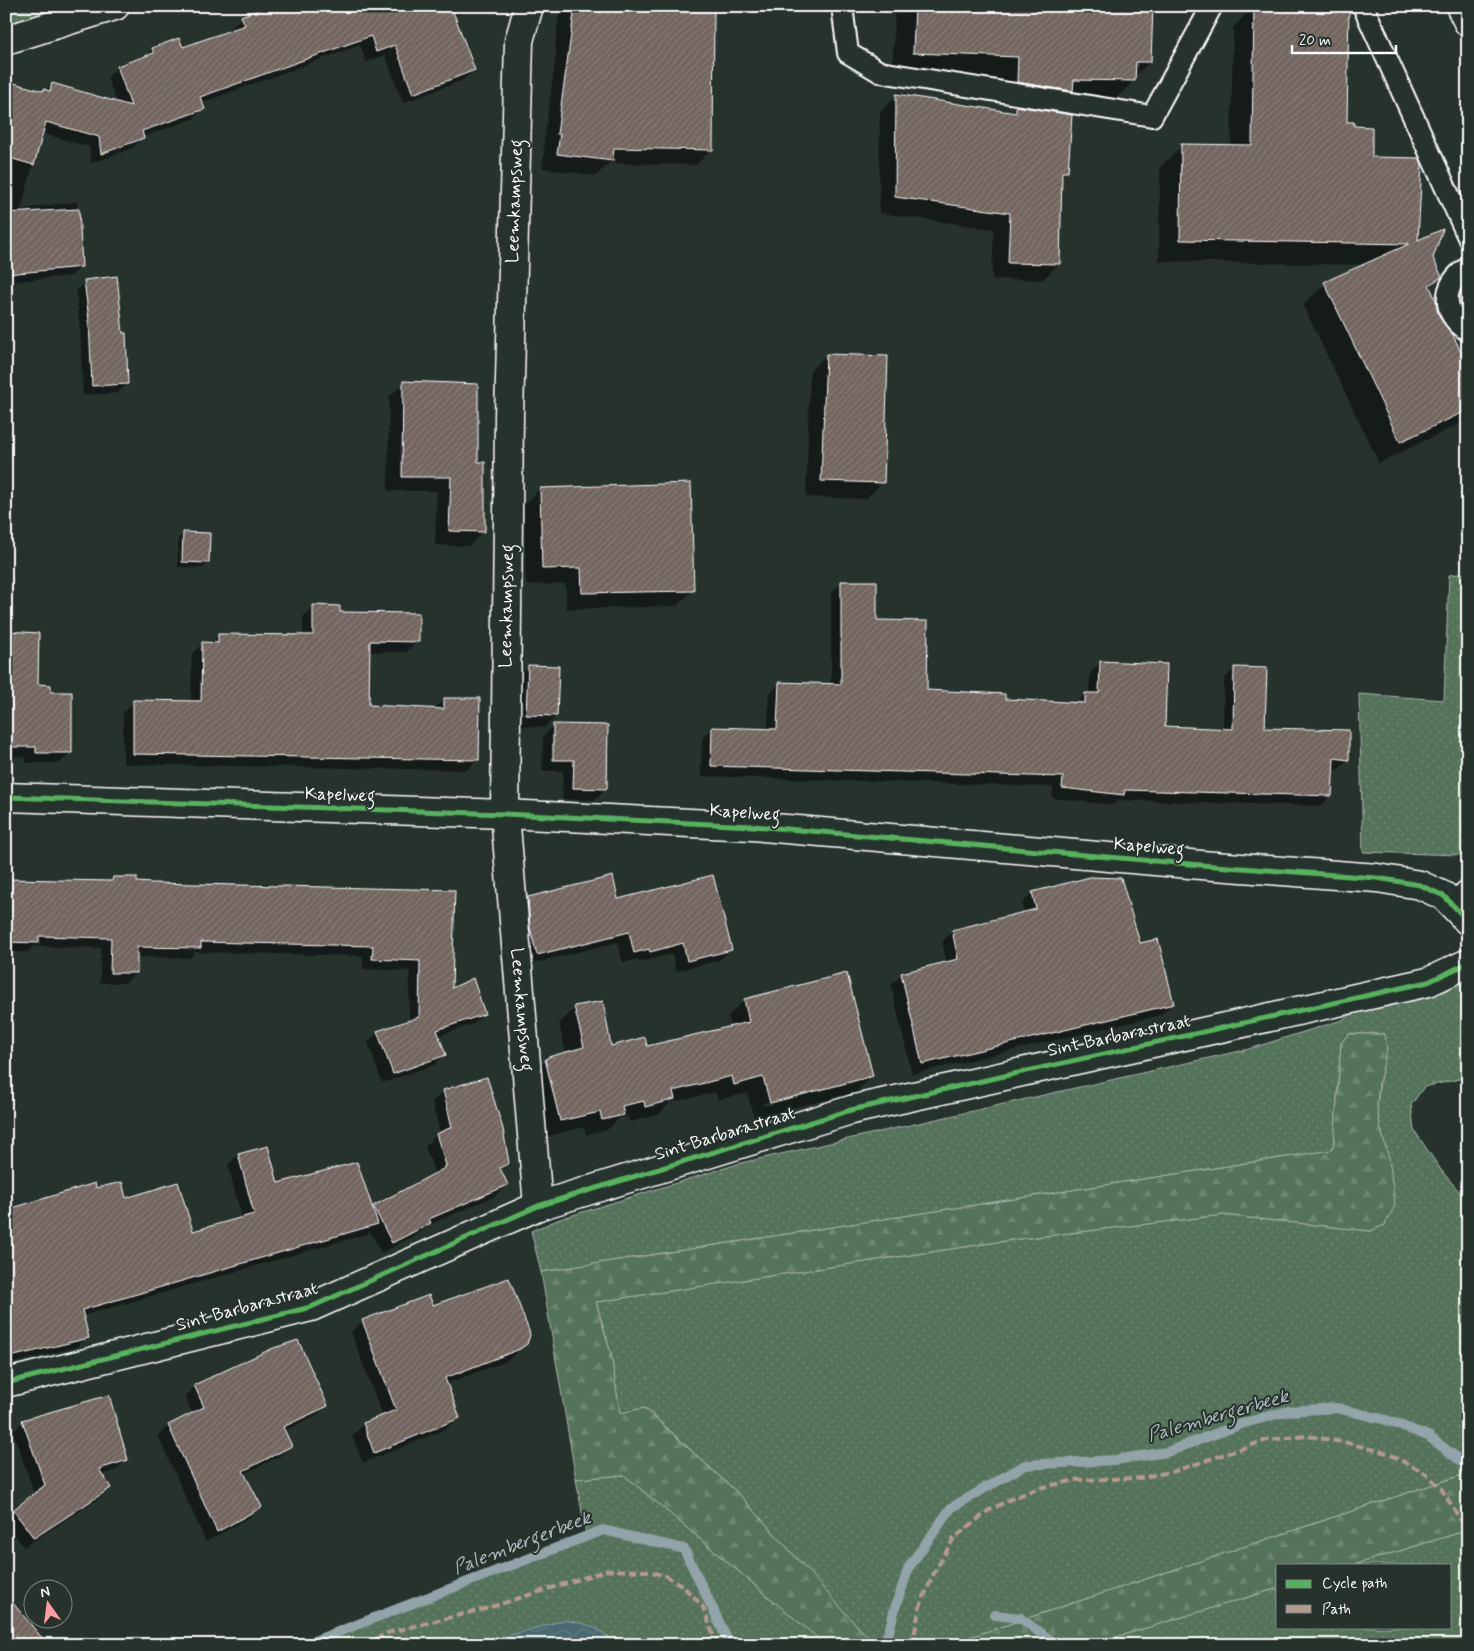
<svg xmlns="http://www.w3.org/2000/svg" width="1474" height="1651" font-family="Mynerve,sans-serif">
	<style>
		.grass { fill: url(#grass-dots); stroke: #aab8ac }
		.forest { fill: url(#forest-firs); stroke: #aab8ac }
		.water { fill: url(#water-waves); stroke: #92a4a9 }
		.shadow { fill: #0007; fill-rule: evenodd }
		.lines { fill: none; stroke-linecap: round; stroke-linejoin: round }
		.stream { stroke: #92a4a9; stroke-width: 10 }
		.building { fill: url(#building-hatch); stroke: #fff }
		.service-casing { stroke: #fff; stroke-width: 24 }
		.minor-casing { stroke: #fff; stroke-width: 31 }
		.tertiary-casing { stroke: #fff; stroke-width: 31 }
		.primary-casing { stroke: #fff; stroke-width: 31 }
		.service { stroke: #26332d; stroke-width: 20 }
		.minor { stroke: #26332d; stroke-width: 28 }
		.tertiary { stroke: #26332d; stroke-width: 28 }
		.primary { stroke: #26332d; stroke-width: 28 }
		.quiet { stroke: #b69a8f; stroke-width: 4; stroke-dasharray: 8 4; stroke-linecap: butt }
		.cycleway-casing { stroke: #26332d; stroke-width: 8 }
		.cycleway { stroke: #56b35d; stroke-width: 5 }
		.labels { text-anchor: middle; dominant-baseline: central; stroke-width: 4; stroke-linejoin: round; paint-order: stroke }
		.street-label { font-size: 18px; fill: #fff; stroke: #26332d }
		.water-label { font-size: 19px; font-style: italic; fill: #aebbbf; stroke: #26332d }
	</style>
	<defs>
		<pattern id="grass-dots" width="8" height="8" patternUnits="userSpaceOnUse" patternTransform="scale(1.25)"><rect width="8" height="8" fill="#54725a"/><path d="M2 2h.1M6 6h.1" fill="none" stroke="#6e8773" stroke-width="1.8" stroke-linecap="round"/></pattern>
		<pattern id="forest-firs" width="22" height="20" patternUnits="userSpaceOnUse" patternTransform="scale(1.25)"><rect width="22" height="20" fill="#54725a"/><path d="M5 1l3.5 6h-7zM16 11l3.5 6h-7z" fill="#6e8773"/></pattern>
		<pattern id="water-waves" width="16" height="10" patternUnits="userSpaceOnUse" patternTransform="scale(1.25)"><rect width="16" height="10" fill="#4a6870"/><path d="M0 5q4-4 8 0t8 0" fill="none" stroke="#657f85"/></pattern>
		<pattern id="building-hatch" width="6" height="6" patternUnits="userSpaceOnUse" patternTransform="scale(1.25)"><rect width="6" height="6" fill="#72655f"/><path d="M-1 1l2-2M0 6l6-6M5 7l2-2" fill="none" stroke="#877c77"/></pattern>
	</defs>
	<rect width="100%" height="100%" fill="#26332d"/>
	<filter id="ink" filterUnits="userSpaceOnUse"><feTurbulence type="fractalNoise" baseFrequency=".02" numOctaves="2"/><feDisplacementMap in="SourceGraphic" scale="10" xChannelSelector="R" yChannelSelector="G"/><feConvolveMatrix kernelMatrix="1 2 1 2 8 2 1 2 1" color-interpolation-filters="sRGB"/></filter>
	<g filter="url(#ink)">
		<g class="grass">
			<polygon points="6,6 82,6 6,31"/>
			<polygon points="1468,573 1468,852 1462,855 1363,852 1359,694 1444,700 1449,575"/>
			<polygon points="1460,951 1468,958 1468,1077 1424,1087 1411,1105 1414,1130 1441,1170 1468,1202 1468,1473 946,1645 877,1645 859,1628 739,1494 645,1408 620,1414 611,1354 596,1302 1011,1240 1223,1215 1370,1231 1385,1225 1389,1158 1380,1127 1377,1106 1385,1034 1349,1034 1341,1043 1334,1144 1332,1150 541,1272 531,1231 560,1219 741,1163 1249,1049 1342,1020"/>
			<polygon points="624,1475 826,1645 615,1645 608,1636 486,1642 469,1645 312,1645 586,1534 576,1479"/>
			<polygon points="1468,1530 1468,1645 1090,1645 1278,1588 1278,1627 1450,1627 1450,1565 1353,1565"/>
		</g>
		<g class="forest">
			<polygon points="1349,1034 1385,1034 1387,1049 1379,1083 1377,1106 1380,1127 1389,1158 1395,1205 1385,1225 1370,1231 1223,1215 1011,1240 596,1302 611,1354 620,1413 644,1408 739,1494 859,1628 877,1645 826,1645 624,1475 576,1479 541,1272 1332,1150 1334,1144 1341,1043"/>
			<polygon points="1468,1473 1468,1530 1353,1565 1278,1565 1278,1588 1090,1645 946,1645"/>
		</g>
		<path class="water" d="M564,1620C587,1624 599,1626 615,1645H469L486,1642Z"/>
		<g class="shadow">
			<polygon points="272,6 481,6 454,16 474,70 463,80 403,103 385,55 366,62 360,45 201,103 203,109 193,119 142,137 133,148 91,163 89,147 42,133 21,209 77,202 81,266 71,276 6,282 6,82 43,92 53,84 117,103 107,77 118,67 144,58 153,49 182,49 233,31 232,27 242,17"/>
			<polygon points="560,6 713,6 711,150 696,165 609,163 596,176 542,168 545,149 543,149 557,48 555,48"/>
			<polygon points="895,6 1151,6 1149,62 1134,77 1134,81 1112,102 1061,101 1050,113 1067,171 1061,178 1059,264 1042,280 992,279 994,229 879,213 880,112 897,95 1011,113 1017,107 996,103 997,78 892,74"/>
			<polygon points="1254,6 1346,123 1370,158 1417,242 1432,258 1441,277 1429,288 1441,321 1468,369 1468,416 1461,423 1379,463 1303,305 1325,284 1366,265 1159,261 1160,167 1182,146 1231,146 1233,28"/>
			<polygon points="85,282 127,384 118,393 83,395 80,330 76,291"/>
			<polygon points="826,355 882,483 866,499 806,497 810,371"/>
			<polygon points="404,382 477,463 483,531 469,546 435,545 437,491 388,491 389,397"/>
			<polygon points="540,489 693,590 677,606 566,609 566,584 526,585 524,505"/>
			<polygon points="183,534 208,563 203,568 178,567 178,539"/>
			<polygon points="842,582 876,622 925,691 1003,700 1076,704 1085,694 1089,694 1090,673 1101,662 1164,728 1223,730 1224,679 1235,668 1264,729 1348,759 1338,770 1332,769 1331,795 1321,806 1117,800 1112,805 1052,798 1053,787 701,776 702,739 712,728 768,730 769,694 779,684 831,685 831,593"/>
			<polygon points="314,606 338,613 417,641 407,652 369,652 368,707 433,710 444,699 478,759 467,770 123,764 123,712 134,702 191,702 192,654 203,643 210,644 218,636 303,636 303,617"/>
			<polygon points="6,633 37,685 50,693 71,752 60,763 26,763 26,757 6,756"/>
			<polygon points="529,666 556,716 545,727 516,726 518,677"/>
			<polygon points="554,725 606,789 595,800 562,799 563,771 542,771 543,736"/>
			<polygon points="113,878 136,883 453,891 451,990 484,1013 473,1024 438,1036 444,1055 434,1065 382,1083 368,1042 378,1032 409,1021 410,971 363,969 363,956 195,952 190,958 136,957 136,973 125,983 100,983 101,948 34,946 27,952 6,952 6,881 109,882"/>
			<polygon points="1032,893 1139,945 1172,1004 1161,1015 912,1074 891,985 902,974 947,963 942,942 953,931 1024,913 1022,904"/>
			<polygon points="528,898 731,949 720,960 676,971 672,954 639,962 638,959 623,963 618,942 526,965 517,909"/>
			<path d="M744,1000L872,1076L856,1092L754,1118L747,1093L718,1100L716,1092L670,1103L658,1115L629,1122L628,1116L619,1118L607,1130L586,1135L584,1127L545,1137L530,1076L548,1058L566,1053L559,1024L575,1008L610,1047L647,1048L731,1027L728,1016ZM855,1080V1082L764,1106L763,1103Z"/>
			<polygon points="486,1079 508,1163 500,1171 506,1185 495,1196 426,1226 418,1234 381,1253 370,1231 366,1234 82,1316 87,1337 77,1347 6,1365 6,1252 95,1190 125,1199 193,1233 242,1218 228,1165 238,1155 277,1184 371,1209 435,1174 425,1146 436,1135 440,1133 432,1102 443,1092"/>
			<polygon points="432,1307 526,1343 507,1361 445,1384 458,1418 446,1429 363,1463 352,1436 364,1424 383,1417 351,1332 363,1321"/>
			<polygon points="195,1386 326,1406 316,1416 284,1431 291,1446 280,1456 244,1474 261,1507 250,1517 206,1542 158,1436 168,1426 193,1414 185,1397"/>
			<polygon points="23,1422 126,1460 116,1470 101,1475 109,1488 100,1498 24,1547 6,1524 6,1518 35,1495 13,1432"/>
		</g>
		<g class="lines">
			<g class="stream">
				<polyline points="995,1615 1020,1618 1057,1645"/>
				<polyline points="304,1645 603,1530 684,1549 730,1645"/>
				<polyline points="880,1645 888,1635 895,1608 909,1567 951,1508 1025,1465 1115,1460 1167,1452 1244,1423 1288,1411 1337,1408 1386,1420 1428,1436 1468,1466"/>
			</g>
		</g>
		<g class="building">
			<polygon points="268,6 451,6 475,70 413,94 395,45 376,52 371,36 200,97 205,109 142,131 144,138 101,154 99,137 46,122 34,165 6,157 6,81 43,91 44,89 50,91 52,83 131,106 117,66 154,53 152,48 179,38 183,47 245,25 241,16"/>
			<polygon points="575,6 714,6 713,150 614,148 613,161 557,154 560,134 557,134"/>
			<polygon points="915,6 1153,6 1151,62 1136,62 1135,81 1074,80 1073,91 1017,82 1018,57 913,53"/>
			<polygon points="1254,6 1349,6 1347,122 1354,122 1354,126 1372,127 1372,157 1419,158 1422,163 1418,240 1443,229 1433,258 1442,277 1429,285 1436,300 1437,310 1442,321 1452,333 1468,367 1468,410 1400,442 1324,282 1409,244 1180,240 1181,144 1252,145"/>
			<polygon points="896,94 1016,113 1016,106 1072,115 1068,172 1062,172 1060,264 1008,263 1010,213 895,197"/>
			<polygon points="79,209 82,267 6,274 6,213"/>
			<polygon points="117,276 123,333 126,333 128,384 92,386 89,320 84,280"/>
			<polygon points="826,354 888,356 884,483 821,481"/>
			<polygon points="403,381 478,384 478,462 485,462 485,532 449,531 451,477 402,477"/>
			<polygon points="691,483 694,591 582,593 581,568 542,569 540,488"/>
			<polygon points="183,532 210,533 209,563 182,562"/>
			<polygon points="841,581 877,581 877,620 928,621 927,690 1005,694 1005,699 1085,703 1085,693 1099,693 1100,661 1167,664 1165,726 1233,729 1234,667 1267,668 1265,728 1349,730 1349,760 1334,758 1332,796 1125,790 1124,795 1062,788 1063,777 711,766 712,727 777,729 779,682 841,684"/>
			<polygon points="313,605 340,606 340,612 419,613 419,642 370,641 369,705 444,709 444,698 480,698 479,760 133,754 133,700 201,701 202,642 218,643 218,634 313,635"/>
			<polygon points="6,631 39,633 38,684 51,685 51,692 72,692 72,753 36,753 36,747 6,747"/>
			<polygon points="528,665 559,666 557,716 526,715"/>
			<polygon points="553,724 608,725 607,789 573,788 574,760 553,760"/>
			<polygon points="713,875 732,950 687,961 683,943 650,952 649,949 634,953 629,932 537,955 530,928 528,897 613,876 618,899"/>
			<polygon points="113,877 137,877 137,882 152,883 455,890 452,988 473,978 485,1014 437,1030 446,1055 393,1074 377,1031 419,1017 420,961 372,959 373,946 201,942 201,948 137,947 137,973 110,973 111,938 39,936 39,943 6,942 6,879 112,881"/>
			<polygon points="1090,877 1121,878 1140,943 1158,939 1174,1004 922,1064 901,973 958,959 952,930 1036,909 1032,892"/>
			<polygon points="847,973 873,1076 770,1103 763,1077 734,1085 732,1076 673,1091 675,1099 645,1107 644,1101 622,1106 624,1115 602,1120 600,1112 560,1121 545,1059 548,1058 548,1057 584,1047 574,1006 603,1001 611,1046 645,1037 647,1046 749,1022 744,999"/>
			<polygon points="487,1077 503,1129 509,1163 500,1168 508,1185 429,1219 431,1223 392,1243 373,1206 445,1168 445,1166 446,1165 436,1134 452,1127 443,1090"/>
			<polygon points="268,1146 278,1183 357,1162 378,1224 82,1310 89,1338 6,1358 6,1210 95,1183 96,1188 122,1182 126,1198 178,1182 193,1231 254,1214 238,1154"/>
			<polygon points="509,1278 529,1331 530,1335 527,1344 520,1349 445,1378 460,1418 374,1453 363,1423 396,1410 362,1320 429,1295 433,1305"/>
			<polygon points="298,1340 328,1406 283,1427 292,1446 243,1471 262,1507 217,1532 168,1425 204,1407 194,1385 271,1349"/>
			<polygon points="109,1395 128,1460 99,1469 111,1488 34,1538 13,1510 45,1485 22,1420"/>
			<polygon points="6,1595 48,1645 6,1645"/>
		</g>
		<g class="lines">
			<g class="service-casing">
				<g id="service">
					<polyline points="842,6 848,53 880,72 1152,116 1212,6"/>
					<polyline points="1363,6 1468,237"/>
					<path d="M1468,267C1441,285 1441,313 1468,331"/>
					<polyline points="1451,903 1468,890"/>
				</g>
			</g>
			<g class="minor-casing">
				<g id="minor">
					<path id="s1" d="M529,6L519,41L509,416L505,814L538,1206"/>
					<polyline points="6,40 115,6"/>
					<polyline points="6,797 505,814 752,826 1201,865 1377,878 1420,885 1444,896 1468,921"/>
				</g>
			</g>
			<g class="tertiary-casing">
				<polyline id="tertiary" points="6,1383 311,1307 538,1206 851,1110 1428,982 1468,963"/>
			</g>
			<g class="primary-casing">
				<polyline id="primary" points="1460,6 1468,22"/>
			</g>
			<use href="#service" class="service"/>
			<use href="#minor" class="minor"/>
			<use href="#tertiary" class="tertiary"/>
			<use href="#primary" class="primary"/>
			<g class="quiet">
				<polyline points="365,1645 387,1633 488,1608 608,1570 647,1571 666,1576 680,1584 692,1595 703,1607 717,1645"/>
				<polyline points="915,1645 915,1631 920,1606 934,1573 954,1538 988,1511 1011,1499 1039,1488 1076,1480 1140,1478 1175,1471 1267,1440 1308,1436 1348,1443 1387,1453 1425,1473 1441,1488 1468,1532"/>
			</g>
			<g class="cycleway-casing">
				<g id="cycleway">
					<polyline points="6,797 505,814 752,826 1201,865 1377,878 1420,885 1444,896 1468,921"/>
					<polyline points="6,1383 311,1307 538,1206 851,1110 1428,982 1468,963"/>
				</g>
			</g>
			<use href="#cycleway" class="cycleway"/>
		</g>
	</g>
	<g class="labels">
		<g class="street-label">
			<text transform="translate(515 201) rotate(-88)">Leemkampsweg</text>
			<text transform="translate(507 606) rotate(-89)">Leemkampsweg</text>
			<text transform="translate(340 795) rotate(2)">Kapelweg</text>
			<text transform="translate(745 813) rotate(4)">Kapelweg</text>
			<text transform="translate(1149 847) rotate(5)">Kapelweg</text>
			<text stroke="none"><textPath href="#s1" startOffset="1006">Leemkampsweg</textPath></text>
			<text transform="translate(1119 1036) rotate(-12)">Sint Barbarastraat</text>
			<text transform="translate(725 1134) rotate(-17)">Sint Barbarastraat</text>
			<text transform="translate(247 1307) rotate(-15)">Sint Barbarastraat</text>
		</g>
		<g class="water-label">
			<text transform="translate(1218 1416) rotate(-16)">Palembergerbeek</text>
			<text transform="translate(522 1543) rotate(-21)">Palembergerbeek</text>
		</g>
	</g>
	<rect width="1474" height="1651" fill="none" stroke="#26332d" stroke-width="25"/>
	<rect x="12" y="12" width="1449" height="1626" fill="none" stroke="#fff" stroke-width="2" filter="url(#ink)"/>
	<rect x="1276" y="1564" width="175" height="65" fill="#26332d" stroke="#7d8581"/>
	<rect x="1286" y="1580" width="25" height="8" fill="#56b35d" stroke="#7d8581"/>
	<text x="1322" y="1588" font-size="15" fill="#ffffff">Cycle path</text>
	<rect x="1286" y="1605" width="25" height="8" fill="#b69a8f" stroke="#7d8581"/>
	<text x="1322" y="1614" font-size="15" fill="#ffffff">Path</text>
	<g transform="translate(48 1604) rotate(346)"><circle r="24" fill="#26332d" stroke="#7d8581"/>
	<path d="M0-4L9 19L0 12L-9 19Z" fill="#ff9aa2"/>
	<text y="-8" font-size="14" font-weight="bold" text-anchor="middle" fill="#ffffff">N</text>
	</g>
	<path d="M1292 45v8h104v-8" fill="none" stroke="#ffffff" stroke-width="2.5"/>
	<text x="1299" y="45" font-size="15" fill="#ffffff" stroke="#26332d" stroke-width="4" paint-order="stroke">20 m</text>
</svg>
